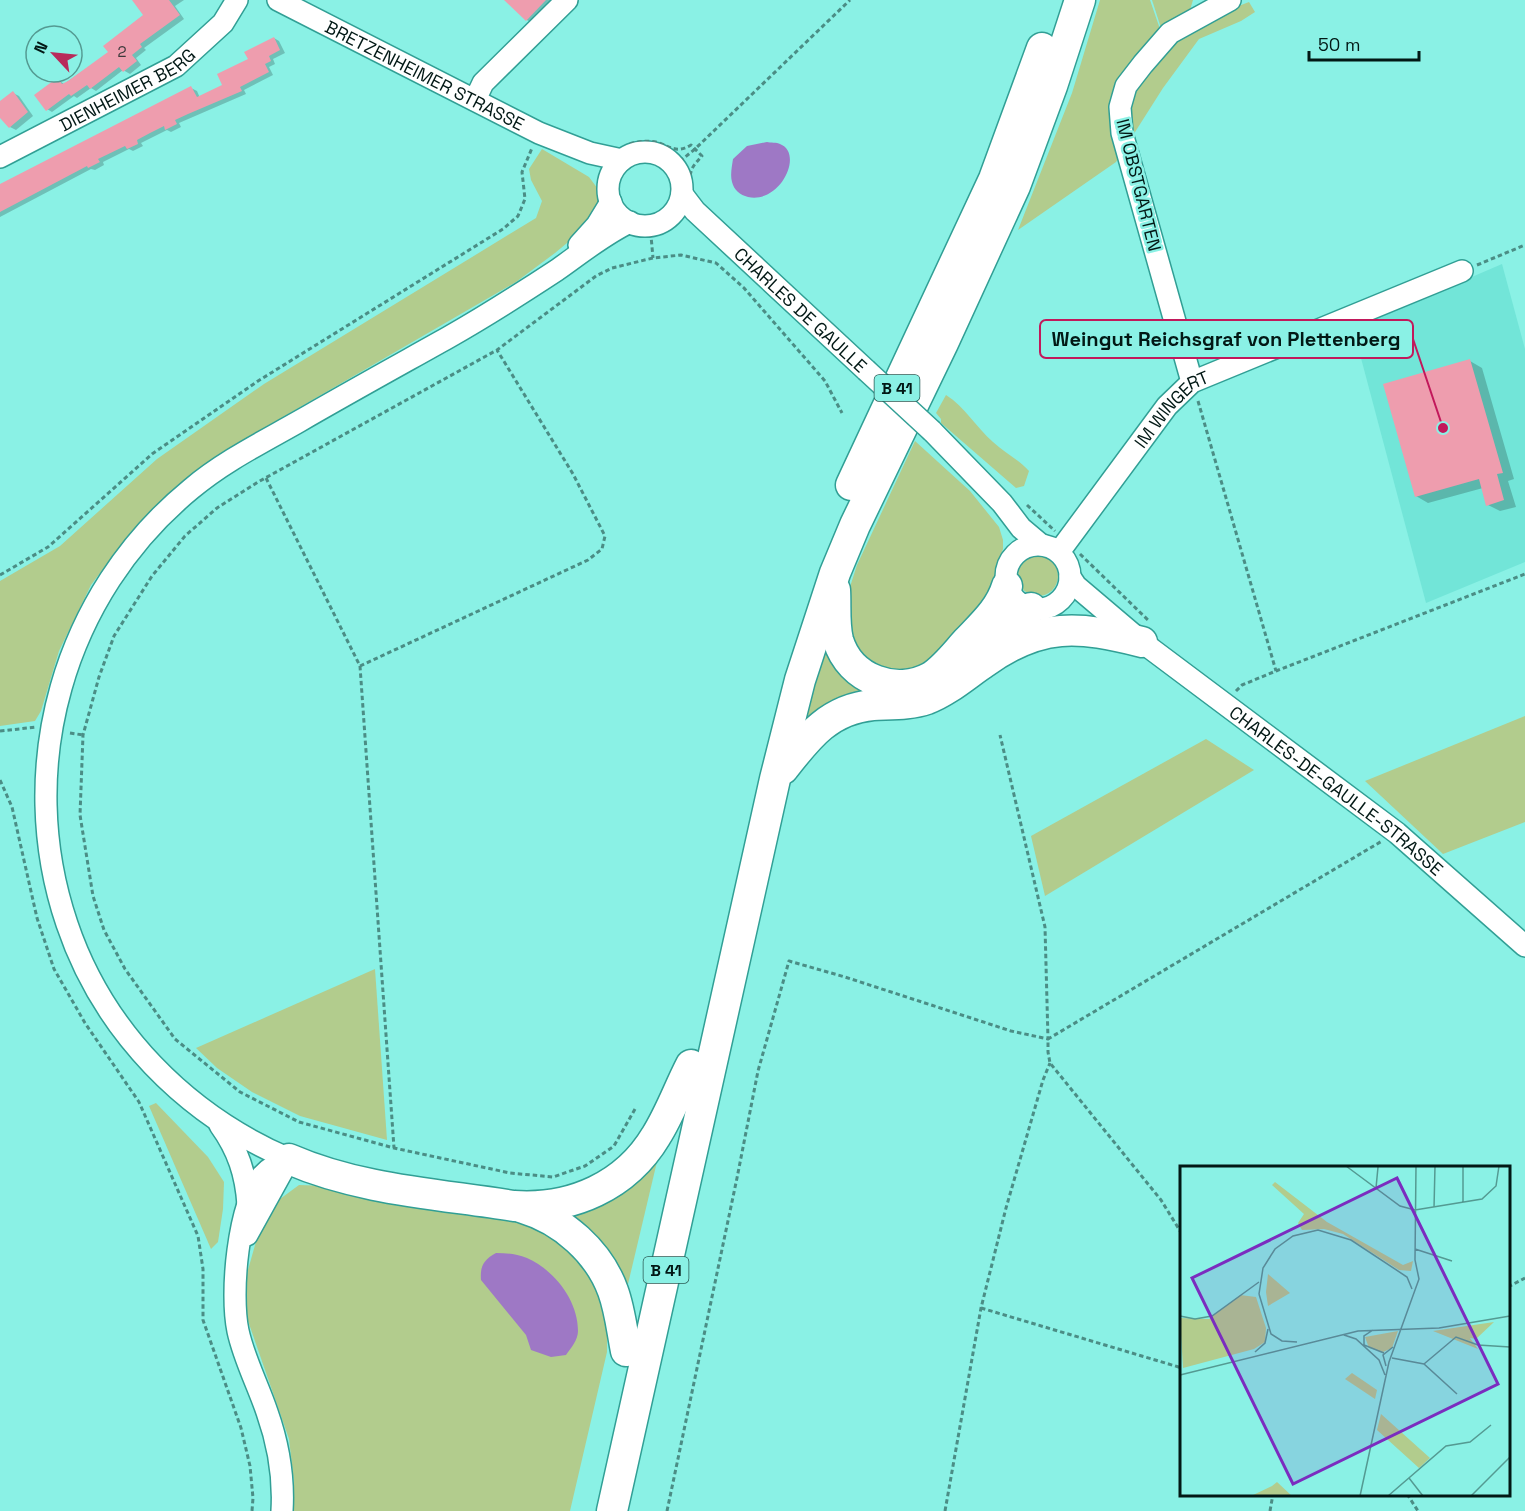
<svg xmlns="http://www.w3.org/2000/svg" width="1525" height="1511" font-family="'Space Grotesk',sans-serif">
	<style>
		.built { fill: #72e5d8 }
		.green { fill: #b2cc8d }
		.water { fill: #9e78c5 }
		.shadow { fill: #0003 }
		.building { fill: #ee9dae }
		.lines { fill: none; stroke-linecap: round; stroke-linejoin: round }
		.minor-casing { stroke: #319f95; stroke-width: 24 }
		.highway-casing { stroke: #319f95; stroke-width: 33 }
		.path { stroke: #4b8d85; stroke-width: 3; stroke-dasharray: 4.5 3; stroke-linecap: butt }
		.minor { stroke: #fff; stroke-width: 21 }
		.highway { stroke: #fff; stroke-width: 30 }
		.minor-bridge-casing { stroke: #319f95; stroke-width: 24; stroke-linecap: butt }
		.minor-bridge { stroke: #fff; stroke-width: 21 }
		.labels { text-anchor: middle; dominant-baseline: central; stroke-width: 5; stroke-linejoin: round; paint-order: stroke }
		.number-label { font-size: 15px; fill: #3d393b }
		.shield { fill: #8af1e5; stroke: #2b5953; stroke-width: 1.5 }
		.shield-label { font-size: 16px; font-weight: bold; fill: #021815 }
		.street-label { font-size: 18px; fill: #021815; stroke: #8af1e5 }
		.inset-road { fill: none; stroke: #549a92; stroke-width: 1.5 }
		.view { fill: #7b2cbf; fill-opacity: 0.15; stroke: #7b2cbf; stroke-width: 3 }
		.inset-edge { fill: none; stroke: #021815; stroke-width: 3 }
		.leader { fill: none; stroke: #c2185b; stroke-width: 2 }
		.callout-dot { fill: #c2185b; stroke: #8af1e5; stroke-width: 2 }
		.callout { fill: #8af1e5; stroke: #c2185b; stroke-width: 2 }
		.callout-label { font-size: 20px; text-anchor: middle; font-weight: bold; fill: #021815 }
	</style>
	<rect width="100%" height="100%" fill="#8af1e5"/>
	<polygon class="built" points="1502,264 1525,349 1525,562 1426,603 1353,328"/>
	<g class="green">
		<polygon points="1100,0 1150,0 1160,29 1177,36 1205,19 1249,2 1255,12 1241,21 1199,39 1163,88 1116,162 1018,230 1072,93"/>
		<polygon points="1152,0 1193,0 1190,10 1161,28"/>
		<polygon points="542,149 589,177 598,189 600,203 585,228 555,253 516,282 224,451 177,486 131,532 91,585 59,651 41,711 35,721 0,726 0,581 60,546 157,459 264,384 536,218 542,201 531,180 529,169"/>
		<path d="M946,395C965,407 976,427 993,442C1005,453 1018,459 1029,471L1024,486L1016,488L941,423V419L936,413Z"/>
		<polygon points="915,441 970,491 999,527 1003,540 1003,549 998,562 996,591 935,661 902,676 869,667 847,638 848,593 857,565"/>
		<circle cx="1038" cy="576" r="20"/>
		<polygon points="826,633 878,691 796,735"/>
		<polygon points="1525,716 1525,822 1443,854 1365,781"/>
		<polygon points="1206,739 1254,770 1045,896 1031,836"/>
		<polygon points="375,969 387,1140 300,1116 252,1092 217,1068 196,1048"/>
		<polygon points="156,1103 208,1157 224,1182 223,1209 218,1242 211,1249 149,1106"/>
		<polygon points="660,1149 624,1301 564,1214"/>
		<polygon points="299,1185 329,1186 515,1217 560,1233 607,1303 607,1352 570,1511 294,1511 294,1482 289,1439 247,1318 246,1277 257,1238 280,1199"/>
	</g>
	<g class="water">
		<path d="M767,142C770,143 777,142 780,144C804,153 781,204 748,197C740,195 734,190 732,182C730,175 732,166 733,159L747,146Z"/>
		<path d="M496,1253C507,1253 516,1254 527,1258C554,1270 578,1300 578,1331C578,1340 571,1348 566,1355L551,1357L531,1350L526,1335L481,1280C480,1267 483,1260 496,1253Z"/>
	</g>
	<g class="shadow">
		<polygon points="136,0 184,0 175,6 184,19 144,48 146,50 136,58 141,65 130,74 123,70 96,91 91,88 77,98 74,96 52,112 47,109 57,79 64,84 110,52 145,16"/>
		<polygon points="512,0 564,0 538,27 527,20"/>
		<polygon points="274,38 279,41 285,53 273,59 275,64 269,67 273,75 244,90 246,94 179,123 181,127 171,132 167,130 141,143 143,146 133,151 129,149 103,162 104,165 95,170 91,169 0,217 0,186 191,88 197,91 200,98 224,86"/>
		<polygon points="13,93 19,96 33,116 16,130 10,127 0,114 0,103"/>
		<polygon points="1470,361 1482,368 1514,479 1508,481 1516,507 1500,511 1488,505 1483,488 1428,503 1416,496"/>
	</g>
	<g class="building">
		<polygon points="132,0 169,0 180,15 140,44 142,47 132,55 137,61 123,72 119,67 90,89 87,85 71,96 69,94 46,111 34,95 57,78 62,84 68,81 108,52 103,46 143,15"/>
		<polygon points="504,0 546,0 526,21"/>
		<polygon points="274,37 280,50 269,56 271,61 265,64 269,72 240,87 242,91 188,114 175,120 177,124 165,130 164,126 150,133 137,140 138,144 127,149 125,146 98,159 100,162 88,168 87,166 0,212 0,184 191,86 197,97 222,85 217,74 248,59 244,52"/>
		<polygon points="13,91 28,112 9,128 0,118 0,101"/>
		<polygon points="1470,359 1503,473 1497,474 1504,500 1486,506 1479,479 1415,497 1383,384"/>
	</g>
	<g class="lines">
		<g class="minor-casing">
			<g id="minor">
				<path id="s1" d="M278,0L539,133L590,153L622,160"/>
				<polyline points="475,100 483,83 567,0"/>
				<circle cx="645" cy="189" r="37"/>
				<path id="s2" d="M0,157L176,66L223,23L237,0"/>
				<path id="s3" d="M682,194L695,211L866,370"/>
				<polyline points="579,245 597,225 611,202"/>
				<polyline points="1192,382 1122,133 1120,107 1126,86 1143,64 1170,33 1230,0"/>
				<polyline points="932,431 1002,503 1021,528 1040,544"/>
				<circle cx="1038" cy="577" r="32"/>
				<path id="s4" d="M1059,552L1167,406L1192,382L1462,271"/>
				<path id="s5" d="M1070,577L1076,586L1142,642L1397,833L1525,946"/>
				<path d="M220,1125C238,1150 246,1174 248,1205"/>
				<path d="M289,1159C186,1115 103,1031 67,924C14,768 63,594 191,489C223,462 261,443 298,422C348,393 399,365 449,337C486,316 522,293 557,270C580,254 604,234 630,222"/>
				<polyline points="247,1235 289,1159"/>
				<path d="M282,1511C284,1478 278,1443 267,1412C258,1385 244,1359 238,1331C230,1293 238,1206 262,1176C270,1167 279,1163 289,1159"/>
			</g>
		</g>
		<g class="highway-casing">
			<g id="highway">
				<polyline points="851,485 994,179 1042,48"/>
				<path d="M835,590C836,606 834,624 838,640C850,680 896,696 931,677C945,668 956,653 967,641C983,624 1000,609 1007,586"/>
				<path d="M990,639C1002,625 1012,613 1031,608"/>
				<path d="M783,769C808,737 829,709 873,705C891,704 910,705 927,699C948,691 967,674 985,662C1041,622 1079,626 1142,642"/>
				<path d="M289,1159C360,1190 439,1194 514,1206C572,1210 626,1186 656,1136C670,1114 679,1088 691,1065"/>
				<path d="M523,1208C563,1220 599,1252 613,1291C620,1310 622,1331 626,1351"/>
				<polyline points="612,1511 775,779 800,680 835,573 855,525 943,343 1015,186 1052,86 1080,0"/>
			</g>
		</g>
		<g class="path">
			<path d="M630,144C639,141 650,140 659,143C672,148 678,153 691,145L702,156C695,164 690,168 690,179"/>
			<polyline points="674,166 695,149 850,0"/>
			<polyline points="650,225 653,258"/>
			<polyline points="1477,265 1525,245"/>
			<polyline points="1198,401 1276,671"/>
			<polyline points="266,478 360,666 394,1148"/>
			<polyline points="1027,505 1055,531"/>
			<polyline points="1080,554 1148,620"/>
			<polyline points="0,575 48,547 152,454 258,381 503,229 518,216 525,199 522,172 532,148"/>
			<polyline points="360,666 588,560 602,549 605,536 573,474 497,350"/>
			<polyline points="1236,691 1242,685 1276,671 1525,574"/>
			<polyline points="0,731 37,727"/>
			<polyline points="70,733 83,735"/>
			<polyline points="0,780 12,807 37,918 54,969 85,1023 139,1102 198,1236 203,1269 203,1320 241,1428 250,1466 253,1498 252,1511"/>
			<polyline points="635,1109 614,1146 585,1166 553,1177 510,1173 394,1148 299,1122 240,1092 175,1039 125,969 104,930 93,896 80,815 83,735 99,677 114,636 152,576 185,536 217,508 258,482 497,350 596,276 612,268 653,258 681,255 716,263 744,288 825,381 842,413"/>
			<polyline points="1182,1234 1161,1200 1050,1063 1048,1052 1048,1039 1382,841"/>
			<polyline points="1508,1287 1525,1278"/>
			<polyline points="981,1308 1182,1368"/>
			<polyline points="1407,1494 1418,1511"/>
			<polyline points="667,1511 737,1178 758,1071 789,961 845,977 1011,1031 1048,1039 1045,927 1000,735"/>
			<polyline points="945,1511 981,1308 1006,1208 1043,1080 1050,1063"/>
			<polyline points="1270,1511 1273,1494"/>
		</g>
		<use href="#minor" class="minor"/>
		<use href="#highway" class="highway"/>
		<g class="minor-bridge-casing">
			<polyline id="minor-bridge" points="866,370 932,431"/>
		</g>
		<use href="#minor-bridge" class="minor-bridge"/>
	</g>
	<g class="labels">
		<g class="number-label">
			<text x="122" y="51">2</text>
		</g>
		<g class="shield">
			<rect x="874.5" y="375" width="45" height="26" rx="4.5"/>
			<rect x="643.5" y="1257" width="45" height="26" rx="4.5"/>
		</g>
		<g class="shield-label">
			<text x="897" y="388">B 41</text>
			<text x="666" y="1270">B 41</text>
		</g>
		<g class="street-label">
			<text stroke="none"><textPath href="#s1" startOffset="165">BRETZENHEIMER STRASSE</textPath></text>
			<text stroke="none"><textPath href="#s2" startOffset="144">DIENHEIMER BERG</textPath></text>
			<text transform="translate(1139 185) rotate(76)">IM OBSTGARTEN</text>
			<text stroke="none"><textPath href="#s3" startOffset="166">CHARLES DE GAULLE</textPath></text>
			<text stroke="none"><textPath href="#s4" startOffset="183">IM WINGERT</textPath></text>
			<text stroke="none"><textPath href="#s5" startOffset="342">CHARLES-DE-GAULLE-STRASSE</textPath></text>
		</g>
	</g>
	<g transform="translate(1180 1166)">
		<rect width="330" height="330" fill="#8af1e5"/>
		<path d="M95,16L147,56L223,99L233,95L231,105L219,104L163,68L144,63L122,64L118,57L124,48L92,19ZM88,108L110,127L88,140L86,126ZM60,129L76,131L86,162L85,176L74,183L3,202L0,152L29,153ZM314,156L296,173L290,172L298,183L253,165ZM218,165L212,182L203,186L189,182L185,171ZM172,207L197,224L195,233L165,213ZM201,248L250,292L239,302L197,264ZM97,316L112,330H71L92,320Z" fill="#b2cc8d"/>
		<path class="inset-road" d="M166,0L220,40L235,44L302,33L316,20L319,0M196,22L198,1M283,37V0M254,42L255,0M235,83L272,95M79,128L83,102L95,83L113,70L138,64L171,74L227,111L232,123M79,128L91,168L102,175L117,176M0,150L15,153L32,150L79,116M193,164L184,170V179L204,187M164,169L176,173L199,194L205,209M75,186L85,177L88,163M212,192L244,198L277,228M244,198L276,171L298,179L330,181M206,200L203,189L213,181M0,209L178,165L259,162L330,150M229,312L243,330M180,330L209,196L239,113L235,94L236,0M208,330L266,280L290,276L311,259M291,330L330,291"/>
		<path class="view" d="M217,12L318,218L113,318L12,112Z"/>
		<rect width="330" height="330" class="inset-edge"/>
	</g>
	<path class="leader" d="M1443 428L1413 339"/>
	<circle class="callout-dot" cx="1443" cy="428" r="6"/>
	<rect class="callout" x="1040" y="320" width="373" height="38" rx="6"/>
	<g class="callout-label">
		<text x="1226" y="346">Weingut Reichsgraf von Plettenberg</text>
	</g>
	<g transform="translate(54 54) rotate(296)"><circle r="28" fill="#8af1e5" stroke="#549a92" stroke-width="1.5"/>
	<path d="M0-4.5L10 22L0 15L-10 22Z" fill="#b82a5a"/>
	<text y="-9" font-size="16" font-weight="bold" text-anchor="middle" fill="#021815">N</text>
	</g>
	<path d="M1309 51v9h110v-9" fill="none" stroke="#021815" stroke-width="3"/>
	<text x="1318" y="51" font-size="18" fill="#021815" stroke="#8af1e5" stroke-width="4.5" paint-order="stroke">50 m</text>
</svg>
